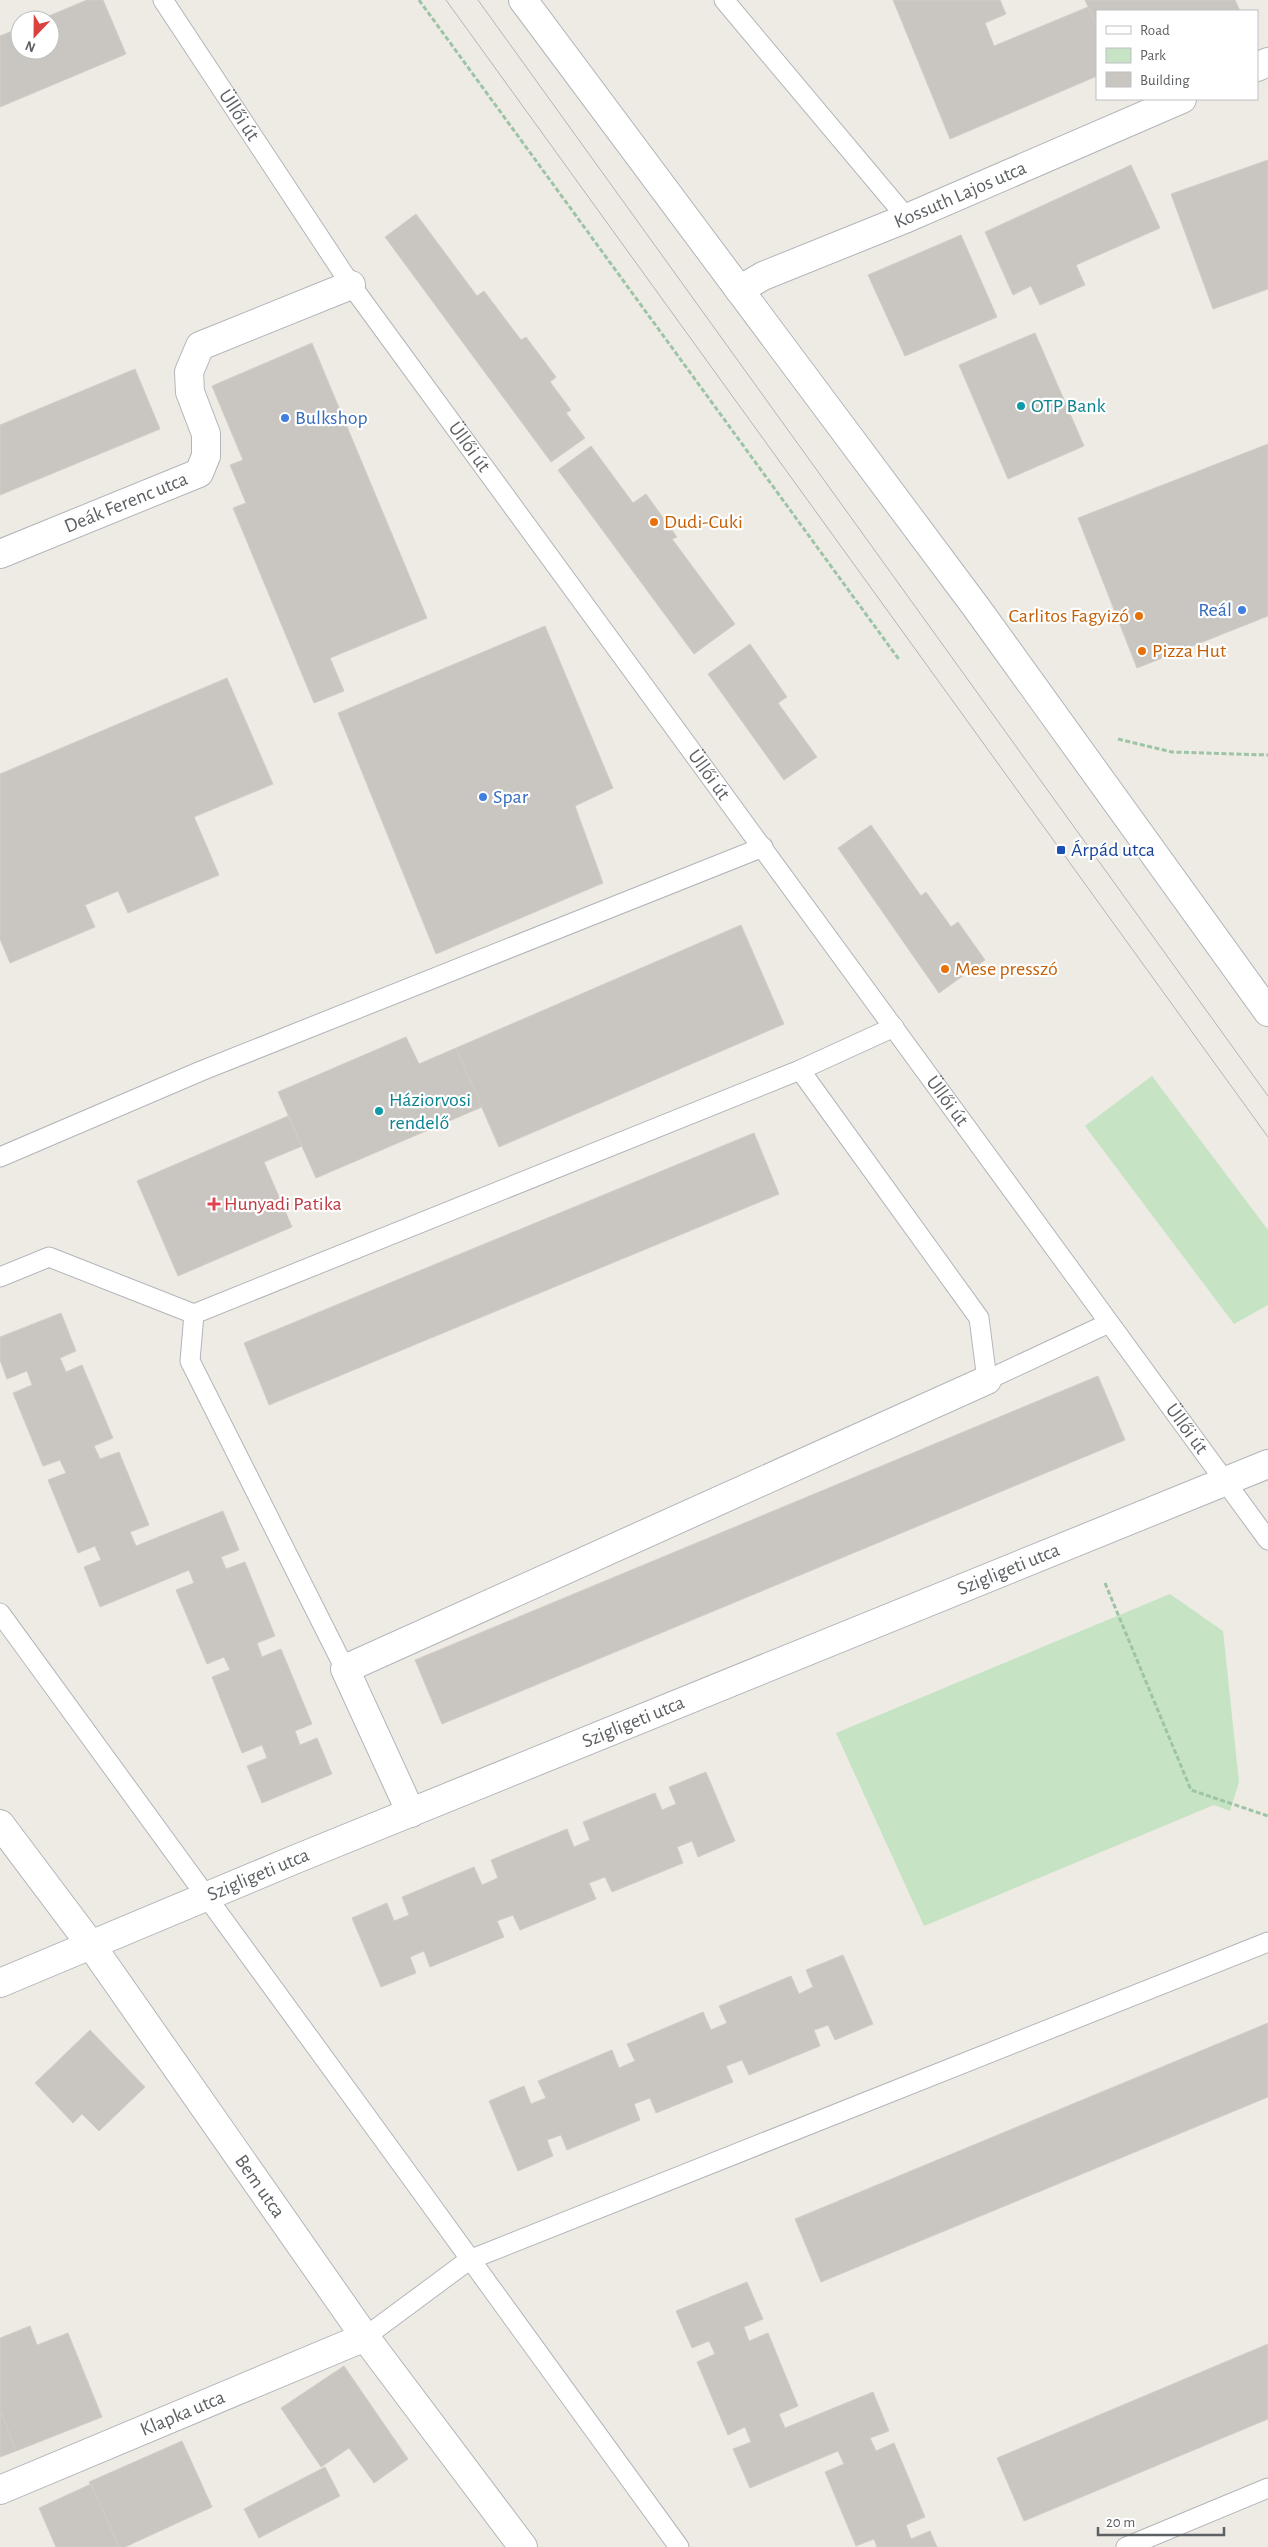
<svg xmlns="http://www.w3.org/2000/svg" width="1268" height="2547" font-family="'Alegreya Sans',sans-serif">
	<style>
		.green { fill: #c6e3c4 }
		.building { fill: #c9c6c1; stroke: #d2cdc4 }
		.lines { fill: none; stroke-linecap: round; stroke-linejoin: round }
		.service-casing { stroke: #b2b5b9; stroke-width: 21 }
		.minor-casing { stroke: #b2b5b9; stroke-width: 30 }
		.secondary-casing { stroke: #b1b5b9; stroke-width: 30 }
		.path { stroke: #9ec4a6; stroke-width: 3; stroke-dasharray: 5 2.5; stroke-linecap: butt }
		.service { stroke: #fff; stroke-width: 19 }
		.minor { stroke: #fff; stroke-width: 28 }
		.secondary { stroke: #fff; stroke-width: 28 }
		.tram { stroke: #b3b4b4; stroke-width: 1 }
		.culture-dot { fill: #0f9aa8; stroke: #fff; stroke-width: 2 }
		.shop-dot { fill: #3f7fe0; stroke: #fff; stroke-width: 2 }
		.food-dot { fill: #e8710a; stroke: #fff; stroke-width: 2 }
		.transit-dot { fill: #1a4fb4; stroke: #fff; stroke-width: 2 }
		.health-dot { fill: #e0444e; stroke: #fff; stroke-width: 2 }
		.labels { text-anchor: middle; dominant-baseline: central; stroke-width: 4.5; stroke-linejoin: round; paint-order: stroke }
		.street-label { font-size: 20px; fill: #5d6164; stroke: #fff }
		.culture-label { font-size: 20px; fill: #0d838f; stroke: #fff; text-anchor: start }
		.shop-label { font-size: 20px; fill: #366cbe; stroke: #fff; text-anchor: start }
		.food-label { font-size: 20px; fill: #c56008; stroke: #fff; text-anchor: start }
		.transit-label { font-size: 20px; fill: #164399; stroke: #fff; text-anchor: start }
		.health-label { font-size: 20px; fill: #be3a42; stroke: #fff; text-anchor: start }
	</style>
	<rect width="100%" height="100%" fill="#eeebe5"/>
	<g class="green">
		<polygon points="1152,1076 1268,1230 1268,1305 1234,1324 1085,1126"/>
		<polygon points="1170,1594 1223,1631 1239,1782 1230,1811 1214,1805 924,1926 836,1733"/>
	</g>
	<g class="building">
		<polygon points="87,0 103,0 126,54 0,107 0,36 20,28 20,50 50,50 50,20 39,20"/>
		<polygon points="893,0 1000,0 1006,14 985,23 994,46 1088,7 1097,27 1097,76 950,139"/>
		<polygon points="1085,0 1235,0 1240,11 1097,11 1097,27"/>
		<polygon points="1268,160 1268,289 1213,309 1171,194"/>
		<polygon points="1131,165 1160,228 1076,265 1085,285 1040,305 1031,286 1013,295 985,232"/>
		<polygon points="416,214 477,296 484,291 521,340 526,337 556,377 550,382 571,410 566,413 585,438 551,462 385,237"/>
		<polygon points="961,235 997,317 905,356 868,275"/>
		<polygon points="1035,333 1084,446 1008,479 959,365"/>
		<polygon points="312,343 427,618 330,658 344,691 314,703 233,508 246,503 230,465 243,460 212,386"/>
		<polygon points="135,369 160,429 0,495 0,425"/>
		<polygon points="1268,444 1268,616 1137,668 1078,518"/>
		<polygon points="591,446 633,503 646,494 677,537 672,539 735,624 694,654 558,470"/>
		<polygon points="545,626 613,788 575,806 603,883 436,954 338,713"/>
		<polygon points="750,644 787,697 778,703 817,757 784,780 708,674"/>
		<polygon points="227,678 273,784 194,817 219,875 128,913 118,891 85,905 95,927 10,963 0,939 0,774"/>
		<polygon points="871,825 921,896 926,892 951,927 958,922 985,960 939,993 838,848"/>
		<polygon points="741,925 784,1024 499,1147 456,1048"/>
		<polygon points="406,1037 419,1064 456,1048 482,1107 316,1178 278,1092"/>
		<polygon points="288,1116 302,1146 264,1162 292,1227 178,1276 137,1181"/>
		<polygon points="754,1133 779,1194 269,1405 244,1343"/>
		<polygon points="61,1313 76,1351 60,1358 66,1372 82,1365 113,1438 94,1446 100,1459 119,1452 149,1525 130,1532 136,1546 223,1511 239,1550 221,1557 226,1569 245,1562 275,1636 257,1643 262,1657 281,1649 312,1724 295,1731 300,1745 317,1738 332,1774 262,1803 247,1766 267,1758 262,1745 242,1753 212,1677 230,1670 224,1657 207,1664 176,1590 194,1583 189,1570 100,1607 84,1567 101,1560 95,1546 78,1553 48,1480 66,1473 60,1460 43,1466 13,1393 32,1385 27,1371 7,1379 0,1360 0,1337"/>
		<polygon points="1098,1376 1125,1440 442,1724 415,1660"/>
		<polygon points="706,1772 735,1841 698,1857 692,1841 677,1847 683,1863 612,1892 605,1877 589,1883 596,1899 520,1930 513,1915 497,1921 504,1937 430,1967 424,1951 410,1957 416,1973 381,1987 352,1918 387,1903 394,1921 409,1915 402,1897 474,1867 482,1885 498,1878 491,1860 567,1829 574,1847 590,1840 583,1822 655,1793 662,1810 676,1804 669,1787"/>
		<polygon points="843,1955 873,2024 835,2040 828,2025 820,2028 814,2030 820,2046 749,2075 742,2060 726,2066 733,2082 656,2113 650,2098 634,2104 640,2120 567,2150 561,2135 547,2140 553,2156 518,2171 489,2101 524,2086 531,2104 546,2098 538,2081 612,2050 619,2068 635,2061 627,2044 703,2012 711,2030 727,2023 719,2006 791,1976 799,1994 813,1987 806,1970"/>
		<polygon points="1268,2023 1268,2097 821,2282 795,2219"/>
		<polygon points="90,2030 145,2087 99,2131 82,2114 73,2123 35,2083"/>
		<polygon points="747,2282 763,2319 744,2327 749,2341 768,2333 798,2406 779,2414 785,2428 873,2392 889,2431 870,2438 876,2451 894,2443 925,2517 906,2525 911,2539 930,2531 937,2547 877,2547 874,2539 856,2546 825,2472 844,2464 838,2451 750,2488 733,2449 751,2442 745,2427 728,2435 697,2362 715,2354 709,2341 692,2348 676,2311"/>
		<polygon points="30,2326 37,2345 68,2333 102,2417 16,2451 0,2411 0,2338"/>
		<polygon points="1268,2344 1268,2419 1024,2521 997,2458"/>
		<polygon points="344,2366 408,2459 374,2483 349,2448 321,2467 281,2408"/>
		<polygon points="1,2412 16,2451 0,2457 0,2413"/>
		<polygon points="182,2441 212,2507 125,2547 119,2547 89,2482"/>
		<polygon points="325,2467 340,2496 259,2538 244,2509"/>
		<polygon points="91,2484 119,2547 56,2547 39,2508"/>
	</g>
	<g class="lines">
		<g class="service-casing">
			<g id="service">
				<path id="s1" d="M163,0L351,285L1268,1540"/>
				<polyline points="724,0 907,218"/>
				<polyline points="800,1070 979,1318 987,1380 1109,1323"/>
				<polyline points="0,1157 201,1071 763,847"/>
				<polyline points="0,1277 49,1257 194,1314 800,1070 894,1027"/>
				<polyline points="194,1314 190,1361 345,1669"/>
				<path d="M0,1613C229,1923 452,2236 679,2547"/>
				<polyline points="365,2337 469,2260 1268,1942"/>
				<polyline points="1126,2547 1268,2488"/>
			</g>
		</g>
		<g class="minor-casing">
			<g id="minor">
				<polyline points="1257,67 1268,62"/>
				<path id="s2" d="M739,290L763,276L907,218L1182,99"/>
				<path id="s3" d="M0,554L199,473L206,456V434L190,392L189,372L200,346L351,285"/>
				<polyline points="411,1813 345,1669 987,1380"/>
				<path id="s4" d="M0,1824L91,1945L365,2337L523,2547"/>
				<path id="s5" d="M0,1983L296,1859L1268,1464"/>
				<path id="s6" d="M0,2490L365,2337"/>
			</g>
		</g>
		<g class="secondary-casing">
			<polyline id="secondary" points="523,0 976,607 1268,1012"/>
		</g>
		<g class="path">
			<polyline points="419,0 900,661"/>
			<polyline points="1118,739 1172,752 1268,755"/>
			<polyline points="1105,1583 1191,1790 1268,1816"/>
		</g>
		<use href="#service" class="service"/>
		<use href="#minor" class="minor"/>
		<use href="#secondary" class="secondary"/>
		<g class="tram">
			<polyline points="446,0 1268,1137"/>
			<polyline points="478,0 1268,1096"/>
		</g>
	</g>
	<g class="culture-dot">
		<circle cx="1021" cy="406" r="5"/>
		<circle cx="379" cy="1111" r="5"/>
	</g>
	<g class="shop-dot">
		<circle cx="285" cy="418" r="5"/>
		<circle cx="1242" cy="610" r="5"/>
		<circle cx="483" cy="797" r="5"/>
	</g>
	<g class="food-dot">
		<circle cx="654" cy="522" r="5"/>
		<circle cx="1139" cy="616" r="5"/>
		<circle cx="1142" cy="651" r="5"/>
		<circle cx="945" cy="969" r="5"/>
	</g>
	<rect class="transit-dot" x="1056" y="845" width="10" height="10" rx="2.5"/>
	<path class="health-dot" d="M211.5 1196.5h5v5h5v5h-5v5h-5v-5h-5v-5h5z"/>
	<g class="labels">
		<g class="street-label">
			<text stroke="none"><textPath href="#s1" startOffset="138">Üllői út</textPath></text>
			<text stroke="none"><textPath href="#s2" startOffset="241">Kossuth Lajos utca</textPath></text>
			<text stroke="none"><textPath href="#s1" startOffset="542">Üllői út</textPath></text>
			<text stroke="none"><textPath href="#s3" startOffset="136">Deák Ferenc utca</textPath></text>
			<text stroke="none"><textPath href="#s1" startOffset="948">Üllői út</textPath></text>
			<text stroke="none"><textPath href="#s1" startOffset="1352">Üllői út</textPath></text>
			<text stroke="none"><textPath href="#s1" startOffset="1758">Üllői út</textPath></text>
			<text stroke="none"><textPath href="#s5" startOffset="1090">Szigligeti utca</textPath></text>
			<text stroke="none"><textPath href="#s5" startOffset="685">Szigligeti utca</textPath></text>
			<text stroke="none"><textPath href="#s5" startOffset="280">Szigligeti utca</textPath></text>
			<text stroke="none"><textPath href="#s4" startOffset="446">Bem utca</textPath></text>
			<text stroke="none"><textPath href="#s6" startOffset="198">Klapka utca</textPath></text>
		</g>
		<g class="culture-label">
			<text x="1031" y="406">OTP Bank</text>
			<text x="389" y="1100">Háziorvosi<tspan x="389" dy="23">rendelő</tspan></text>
		</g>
		<g class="shop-label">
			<text x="295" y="418">Bulkshop</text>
			<text x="1232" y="610" text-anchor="end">Reál</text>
			<text x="493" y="797">Spar</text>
		</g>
		<g class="food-label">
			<text x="664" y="522">Dudi-Cuki</text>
			<text x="1129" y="616" text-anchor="end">Carlitos Fagyizó</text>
			<text x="1152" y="651">Pizza Hut</text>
			<text x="955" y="969">Mese presszó</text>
		</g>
		<g class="transit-label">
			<text x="1071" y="850">Árpád utca</text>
		</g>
		<g class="health-label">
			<text x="224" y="1204">Hunyadi Patika</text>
		</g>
	</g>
	<rect x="1096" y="10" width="162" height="90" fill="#ffffff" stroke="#bec0c1"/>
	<rect x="1106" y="26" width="25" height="8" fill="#ffffff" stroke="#bec0c1"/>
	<text x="1140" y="35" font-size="15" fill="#5d6164">Road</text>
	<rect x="1106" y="48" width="25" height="15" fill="#c6e3c4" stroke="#bec0c1"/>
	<text x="1140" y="60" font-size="15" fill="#5d6164">Park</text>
	<rect x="1106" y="72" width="25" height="15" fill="#c9c6c1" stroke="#bec0c1"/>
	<text x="1140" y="85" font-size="15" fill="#5d6164">Building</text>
	<g transform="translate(35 35) rotate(202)"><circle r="24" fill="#ffffff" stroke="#bec0c1"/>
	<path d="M0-4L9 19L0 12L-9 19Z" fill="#da413f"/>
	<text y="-8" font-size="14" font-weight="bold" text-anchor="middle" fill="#5d6164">N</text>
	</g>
	<path d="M1098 2527v8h126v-8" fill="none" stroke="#5d6164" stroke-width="2.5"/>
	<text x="1106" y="2527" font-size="15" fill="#5d6164" stroke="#ffffff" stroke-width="4" paint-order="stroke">20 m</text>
</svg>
